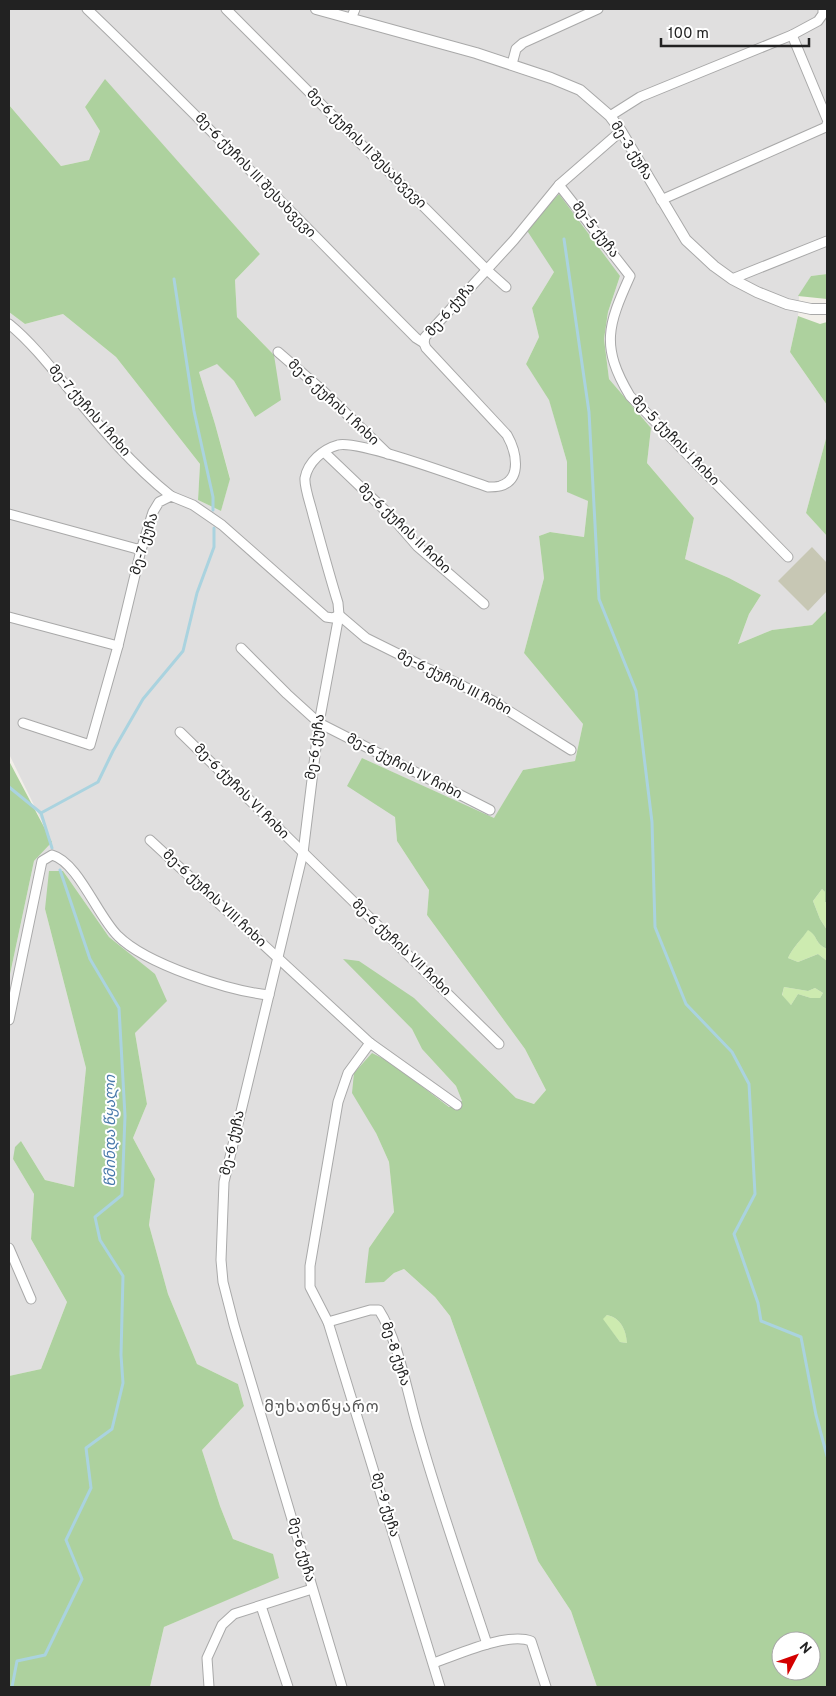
<svg xmlns="http://www.w3.org/2000/svg" width="836" height="1696" font-family="Overpass,'Noto Sans Georgian',sans-serif">
	<style>
		.residential { fill: #e0dfdf }
		.construction { fill: #c7c7b4 }
		.grass { fill: #cdebb0 }
		.forest { fill: #add19e; fill-rule: evenodd }
		.lines { fill: none; stroke-linecap: round; stroke-linejoin: round }
		.stream { stroke: #aad3df; stroke-width: 3 }
		.minor-casing { stroke: #a9a9a9; stroke-width: 11 }
		.tertiary-casing { stroke: #a9a9a9; stroke-width: 12 }
		.minor { stroke: #fff; stroke-width: 9 }
		.tertiary { stroke: #fff; stroke-width: 10 }
		.labels { text-anchor: middle; dominant-baseline: central; stroke-width: 4; stroke-linejoin: round; paint-order: stroke }
		.street-label { font-size: 14px; fill: #222; stroke: #fff }
		.water-label { font-size: 15px; font-style: italic; fill: #4a7aab; stroke: #fff }
		.quarter-label { font-size: 16px; letter-spacing: 1px; fill: #555; stroke: #fff }
	</style>
	<rect width="100%" height="100%" fill="#f2efe9"/>
	<polygon class="residential" points="9,9 827,9 827,274 811,276 799,296 798,316 790,352 827,405 827,435 806,513 827,536 827,610 812,625 772,630 738,644 749,614 761,595 729,578 685,559 694,518 647,463 651,428 609,379 604,339 608,312 620,276 554,272 532,308 539,337 526,364 549,399 567,462 567,491 588,501 584,537 550,532 539,536 544,578 524,653 583,724 575,761 523,770 494,819 362,758 395,817 397,841 429,890 427,915 525,1049 546,1090 534,1104 516,1098 466,1049 344,959 412,1029 422,1049 456,1086 462,1101 449,1107 390,1062 376,1133 389,1162 394,1212 369,1248 384,1282 394,1273 404,1269 435,1297 450,1316 538,1561 571,1611 597,1687 150,1687 164,1627 279,1577 272,1554 233,1539 220,1506 202,1450 244,1406 238,1384 197,1364 168,1294 149,1225 155,1179 133,1138 147,1104 135,1033 154,974 109,937 63,871 45,909 86,1068 74,1187 45,1180 21,1141 13,1159 34,1194 31,1239 67,1302 41,1369 9,1376 9,979 34,861 52,842 9,754 9,312 25,324 63,314 116,357 200,464 198,500 221,511 230,478 215,424 199,372 217,363 234,381 255,417 274,355 237,317 235,280 260,254 105,80 85,107 100,131 89,160 61,166 9,105"/>
	<polygon class="construction" points="812,547 827,563 827,591 808,611 778,581"/>
	<g class="grass">
		<polygon points="822,889 825,892 825,902 827,903 827,930 820,919 813,901"/>
		<path d="M808,929C819,937 814,943 827,949V961L818,954L798,962L788,958C793,947 802,939 808,929Z"/>
		<polygon points="784,987 808,991 815,988 823,993 820,998 811,998 798,994 791,1005 782,996"/>
		<path d="M607,1315C621,1318 626,1330 627,1343L620,1342L602,1319Z"/>
	</g>
	<g class="forest">
		<polygon points="105,79 260,254 235,280 237,317 274,355 281,400 255,417 234,381 217,364 199,372 215,424 230,479 221,511 198,500 200,464 116,357 63,314 25,324 9,312 9,105 61,166 89,160 100,131 85,107"/>
		<path d="M559,194L620,276L608,312L604,339L609,379L651,428L647,463L694,518L685,559L729,578L761,595L749,614L738,644L772,630L812,625L827,610V903L825,902V892L822,889L813,901L820,919L827,930V949C814,943 819,937 808,930C802,939 793,947 788,958L798,962L818,954L827,961V1687H597L571,1611L538,1561L450,1316L435,1297L404,1269L394,1273L384,1282L365,1283L369,1248L394,1212L389,1162L376,1133L352,1093L354,1073L372,1053L390,1062L449,1107L462,1101L456,1086L422,1049L412,1029L343,959L359,961L414,998L516,1098L534,1104L546,1090L525,1049L427,915L429,890L397,841L395,817L347,786L362,758L494,818L523,770L575,761L583,724L524,653L544,578L539,536L550,532L584,537L588,501L567,492V462L549,400L526,364L539,337L532,308L554,272L526,229ZM784,987L808,991L815,988L823,993L820,998H811L798,994L791,1005L782,995ZM607,1315C621,1318 626,1330 627,1343L620,1342L603,1319ZM781,1641H811V1671H781Z"/>
		<polygon points="827,274 827,299 798,296 811,276"/>
		<polygon points="798,316 820,324 827,322 827,405 790,352"/>
		<polygon points="827,435 827,536 806,513"/>
		<polygon points="9,761 52,842 34,861 9,979"/>
		<polygon points="49,871 63,871 109,937 155,974 167,1001 135,1033 147,1104 133,1138 155,1179 149,1225 168,1294 197,1364 238,1384 244,1406 202,1450 220,1506 233,1539 273,1554 279,1578 164,1627 150,1687 9,1687 9,1376 41,1369 67,1302 31,1239 34,1194 13,1159 15,1147 21,1141 45,1180 74,1187 86,1068 45,909"/>
	</g>
	<g class="lines">
		<g class="stream">
			<polyline points="564,239 589,412 599,599 636,691 652,822 655,927 686,1004 732,1052 749,1084 755,1194 734,1234 758,1303 761,1321 801,1337 816,1415 827,1456"/>
			<polyline points="174,279 194,411 213,497 213,510"/>
			<polyline points="9,787 41,813 52,848"/>
			<polyline points="41,813 98,782 113,751 143,699 183,651 197,593 214,547 214,528"/>
			<polyline points="12,1687 17,1661 45,1655 82,1579 66,1540 91,1488 86,1448 112,1429 123,1383 121,1355 123,1276 100,1240 95,1217 122,1195 125,1116 119,1008 90,959 60,870"/>
		</g>
		<g class="minor-casing">
			<g id="minor">
				<path d="M87,9C199,116 306,228 416,338L424,343"/>
				<polyline points="226,9 487,270 506,287"/>
				<polyline points="351,19 355,9"/>
				<polyline points="792,35 827,119"/>
				<polyline points="512,64 516,49 523,43 598,9"/>
				<polyline points="610,116 640,97 792,35 818,21 823,14 823,9"/>
				<path d="M559,185L630,276C608,325 600,346 630,396L788,557"/>
				<polyline points="661,200 826,127 827,124"/>
				<polyline points="732,279 827,241"/>
				<path d="M9,324C31,342 50,366 68,388C100,427 132,465 171,496"/>
				<polyline points="278,352 322,390 388,454"/>
				<polyline points="324,452 390,515 417,546 484,604"/>
				<polyline points="9,514 141,550"/>
				<polyline points="339,615 366,638 493,701 571,750"/>
				<polyline points="9,617 118,646"/>
				<polyline points="241,648 287,694 319,723 490,810"/>
				<polyline points="23,723 90,745 118,646 141,550 153,512 159,502 171,496 193,505 222,525 326,617 333,618 339,615"/>
				<polyline points="180,732 499,1044"/>
				<polyline points="150,840 370,1043 457,1105"/>
				<path d="M9,1020L42,861L52,855C78,862 98,917 118,936C146,964 229,991 269,995"/>
				<polyline points="370,1043 348,1073 338,1102 310,1266 310,1287 328,1322 440,1687"/>
				<polyline points="9,1248 31,1299"/>
				<path d="M328,1322L370,1310H379C399,1341 408,1397 419,1433C439,1504 464,1574 487,1644"/>
				<polyline points="261,1606 288,1687"/>
				<path d="M434,1663C458,1654 508,1632 531,1641L546,1687"/>
				<polyline points="209,1687 207,1658 222,1625 234,1614 312,1589"/>
				<path d="M342,1687L234,1325L223,1282L221,1260L224,1182L303,853L319,723L339,615L338,603C329,574 321,544 313,515C311,506 304,487 305,478C308,462 323,449 338,445C360,440 461,478 488,487C491,487 496,487 500,486C523,479 516,451 507,435L426,348L424,343L425,337L514,240L559,185L621,131"/>
			</g>
		</g>
		<g class="tertiary-casing">
			<polyline id="tertiary" points="316,9 476,53 551,78 580,90 610,116 621,131 686,240 714,266 732,279 757,292 787,304 811,309 827,309"/>
		</g>
		<use href="#minor" class="minor"/>
		<use href="#tertiary" class="tertiary"/>
	</g>
	<g class="labels">
		<g class="street-label">
			<text transform="translate(366 149) rotate(45)">მე-6 ქუჩის II შესახვევი</text>
			<text transform="translate(631 151) rotate(58)">მე-3 ქუჩა</text>
			<text transform="translate(255 176) rotate(46)">მე-6 ქუჩის III შესახვევი</text>
			<text transform="translate(595 230) rotate(52)">მე-5 ქუჩა</text>
			<text transform="translate(451 310) rotate(-49)">მე-6 ქუჩა</text>
			<text transform="translate(333 403) rotate(43)">მე-6 ქუჩის I ჩიხი</text>
			<text transform="translate(89 411) rotate(49)">მე-7 ქუჩის I ჩიხი</text>
			<text transform="translate(675 441) rotate(46)">მე-5 ქუჩის I ჩიხი</text>
			<text transform="translate(404 529) rotate(44)">მე-6 ქუჩის II ჩიხი</text>
			<text transform="translate(145 544) rotate(-73)">მე-7 ქუჩა</text>
			<text transform="translate(454 683) rotate(27)">მე-6 ქუჩის III ჩიხი</text>
			<text transform="translate(316 747) rotate(-82)">მე-6 ქუჩა</text>
			<text transform="translate(404 767) rotate(27)">მე-6 ქუჩის IV ჩიხი</text>
			<text transform="translate(241 792) rotate(45)">მე-6 ქუჩის VI ჩიხი</text>
			<text transform="translate(214 899) rotate(43)">მე-6 ქუჩის VIII ჩიხი</text>
			<text transform="translate(401 948) rotate(44)">მე-6 ქუჩის VII ჩიხი</text>
			<text transform="translate(233 1143) rotate(-77)">მე-6 ქუჩა</text>
			<text transform="translate(395 1354) rotate(72)">მე-8 ქუჩა</text>
			<text transform="translate(385 1505) rotate(73)">მე-9 ქუჩა</text>
			<text transform="translate(301 1550) rotate(74)">მე-6 ქუჩა</text>
		</g>
		<g class="water-label">
			<text transform="translate(111 1131) rotate(-90)">წმინდა წყალი</text>
		</g>
		<g class="quarter-label">
			<text x="322" y="1408">მუხათწყარო</text>
		</g>
	</g>
	<rect width="836" height="1696" fill="none" stroke="#222222" stroke-width="20"/>
	<g transform="translate(796 1656) rotate(49)"><circle r="24" fill="#ffffff" stroke="#a7a7a7"/>
	<path d="M0-4L9 19L0 12L-9 19Z" fill="#d40000"/>
	<text y="-8" font-size="14" font-weight="bold" text-anchor="middle" fill="#222222">N</text>
	</g>
	<path d="M661 38v8h148v-8" fill="none" stroke="#222222" stroke-width="2.5"/>
	<text x="668" y="38" font-size="15" fill="#222222" stroke="#ffffff" stroke-width="4" paint-order="stroke">100 m</text>
</svg>
